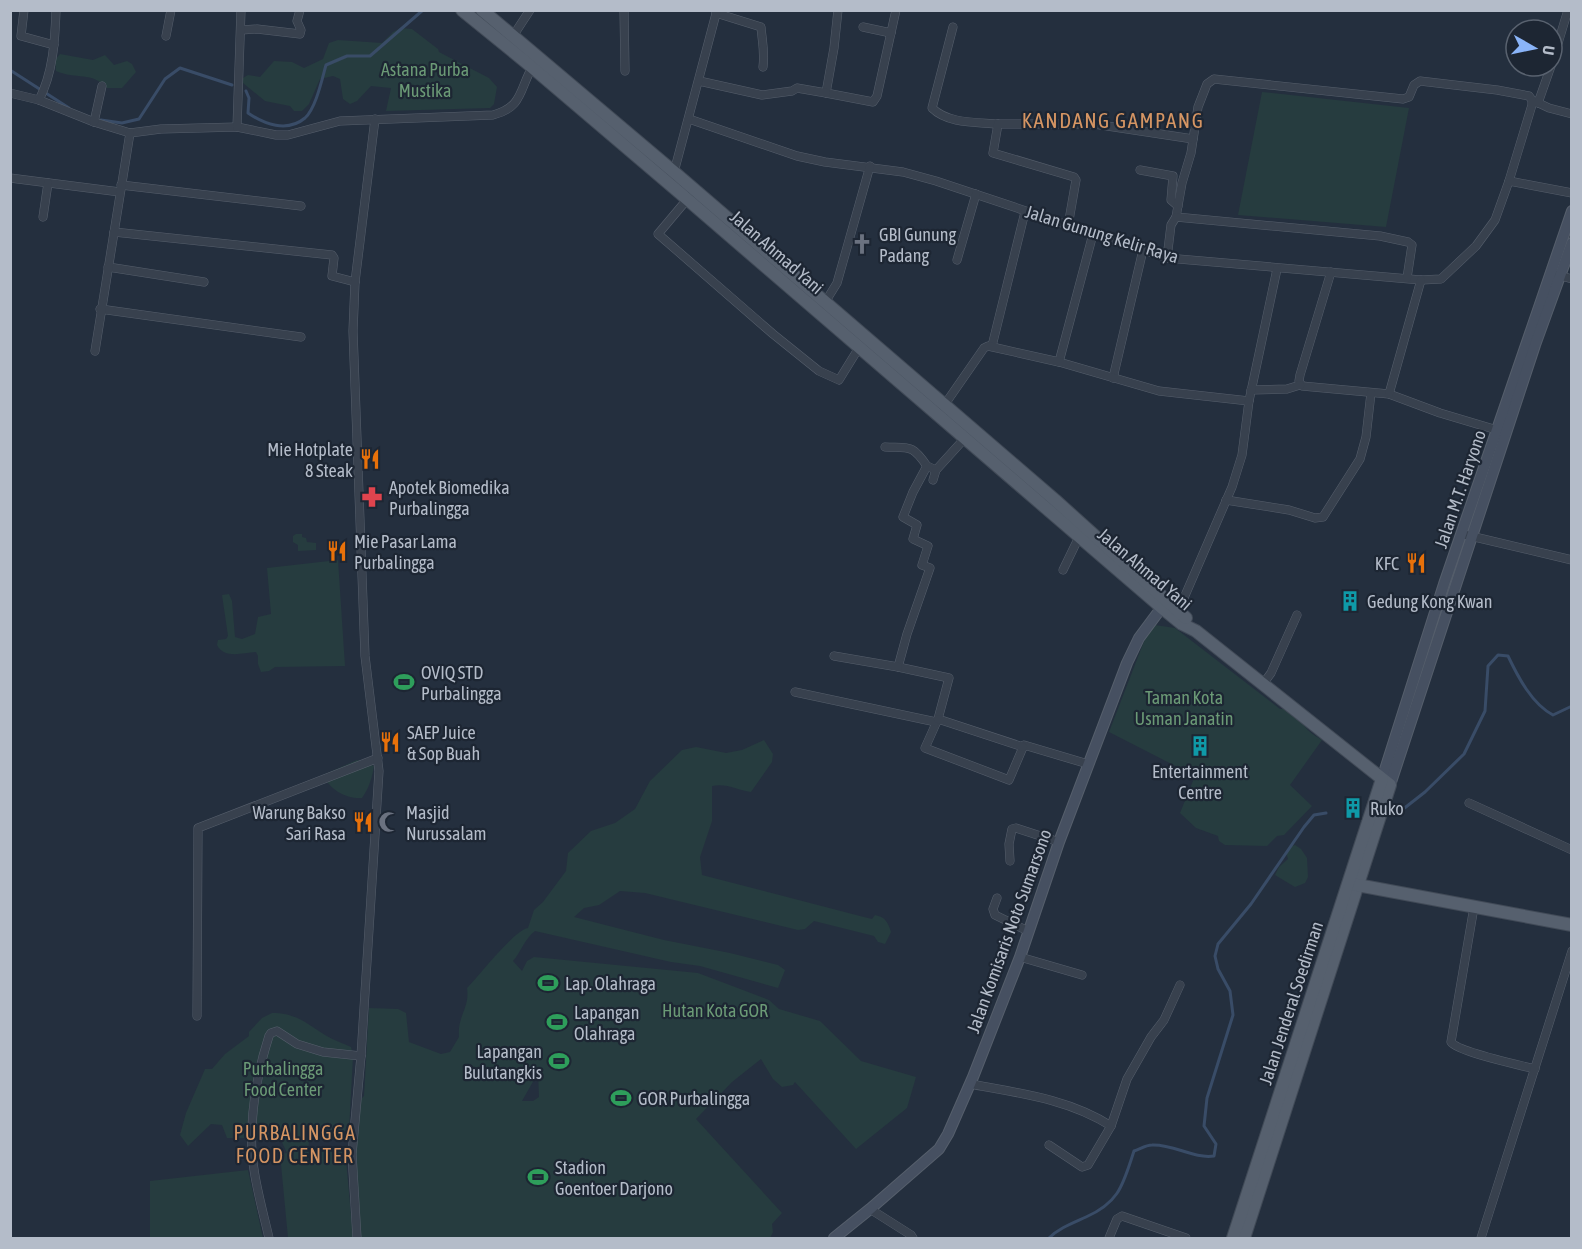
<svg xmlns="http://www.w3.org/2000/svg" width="1582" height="1249" font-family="'Asap Condensed',sans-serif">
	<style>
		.green { fill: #263c3f; fill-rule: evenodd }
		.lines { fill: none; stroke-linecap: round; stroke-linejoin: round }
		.stream { stroke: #394c67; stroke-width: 3 }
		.street-casing { stroke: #565f6c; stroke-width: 9 }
		.secondary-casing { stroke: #565f6c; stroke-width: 12 }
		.primary-casing { stroke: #414a57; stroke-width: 14 }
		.street { stroke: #38414e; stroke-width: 8 }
		.secondary { stroke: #465061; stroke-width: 10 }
		.primary { stroke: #56606e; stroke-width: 12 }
		.labels { text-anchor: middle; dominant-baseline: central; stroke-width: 4.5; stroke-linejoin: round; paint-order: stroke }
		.park-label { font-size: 18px; fill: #6b9a76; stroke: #1d2633 }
		.poi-label { font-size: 18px; fill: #b4bcc9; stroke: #1d2633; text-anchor: start }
		.street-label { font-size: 18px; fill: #b4bcc9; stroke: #1d2633 }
		.neighbourhood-label { font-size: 20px; letter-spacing: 1.5px; fill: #d59563; stroke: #1d2633 }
		.quarter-label { font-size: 21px; letter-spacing: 1.5px; fill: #d59563; stroke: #1d2633 }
	</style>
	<rect width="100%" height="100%" fill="#242f3e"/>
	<g class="green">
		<polygon points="401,28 412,29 438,49 439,52 489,78 497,87 494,104 490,108 386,111 391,88 371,86 357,101 350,104 343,99 340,79 333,76 320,79 309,104 302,111 294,111 290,106 265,101 243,83 243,78 248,75 260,77 274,61 292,62 304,68 323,59 329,43 338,40 382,43 393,32"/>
		<path d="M60,54L93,60L105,55L114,65L127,61L132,64L136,72L122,88H107C92,71 76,80 56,71L55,60Z"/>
		<polygon points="1262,92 1409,108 1386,227 1238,215"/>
		<polygon points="296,534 302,534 302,537 306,538 307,542 316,543 316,550 298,551 298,545 293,542 293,536"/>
		<path d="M338,560L345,666L275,667L269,671L261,672L258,664V656L256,652C242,653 224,659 217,645L218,640L226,639L228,636L222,595L229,594L232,601L235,637L242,639L255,634L258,617L271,614L267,568Z"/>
		<path d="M1155,625L1175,628L1280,709C1296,708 1299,717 1306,728C1310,733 1317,737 1322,740L1290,785L1312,806L1284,835L1277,836L1267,846L1225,845L1219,841L1218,836L1196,828L1180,813L1195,776L1109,732L1148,631Z"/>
		<path d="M764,740L773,754L772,762L751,792C737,790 727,783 712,786V821L700,857L702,875L860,916L872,919L875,915C885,917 888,922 891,932L885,944L878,942L874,936L814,921L805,929L798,930L645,893L620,891L599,905L584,908L574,917L664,940L730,953L778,965L785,970L778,988L700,966L671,962L535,931C525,938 521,952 513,961L522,971L527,961L534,957L698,973L769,1000L779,1009L820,1021L861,1061L916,1077L907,1108L856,1149L795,1082L793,1085L782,1087L773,1079L761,1059L732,1082L696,1119L782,1213L772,1224L773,1232L770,1238H359L354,1166L359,1101L364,1096L369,1008L398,1009L406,1013L409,1042L441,1054L450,1052L459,1037C457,1016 470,1008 467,988C480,975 513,931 528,928L534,910L543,902L566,871L568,853L591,831L615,823L635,809L650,781L682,750L696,747L726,753L742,750ZM538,1073L539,1097L533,1101H522Z"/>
		<path d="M357,760L374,766C372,778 369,788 362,798C346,799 330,790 323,775Z"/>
		<polygon points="1295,845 1301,849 1307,858 1308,877 1305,883 1295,887 1275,875 1279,867 1288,859 1286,852 1289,847"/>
		<path d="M272,1013C296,1013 306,1023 325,1035C333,1040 343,1043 351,1047L352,1051L349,1052L348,1059L353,1057L349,1130L343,1132L306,1126L304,1134L309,1143L307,1152L345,1148L353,1238H288L280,1154L287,1153L280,1138H227L222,1125L211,1124L188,1146L180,1135L186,1113L205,1069H212L225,1054L249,1036V1032L262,1018Z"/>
		<polygon points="248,1170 263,1238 150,1238 150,1181"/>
	</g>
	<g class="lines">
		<g class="stream">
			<polyline points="10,70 69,108"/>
			<path d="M246,91L249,98L248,113C264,124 287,133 305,118C316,108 322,79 326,65L347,56H370L423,10"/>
			<polyline points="101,120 122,123 139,119 165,79 180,68 232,85"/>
			<path d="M1388,813L1402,810L1425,792L1464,754L1485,711L1488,666L1498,655L1508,656C1518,677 1532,704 1553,715L1572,706"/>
			<path d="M1049,1238C1059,1228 1073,1223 1086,1217C1120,1202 1123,1184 1134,1151C1140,1149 1146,1145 1152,1145C1174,1144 1193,1159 1214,1156L1216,1144L1204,1126L1207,1098L1233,1015L1230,991L1218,969L1215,956L1218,944L1251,904L1304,827L1314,815L1326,813"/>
		</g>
		<g class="street-casing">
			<g id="street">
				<polyline points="24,10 21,36 54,45"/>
				<polyline points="624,10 625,71"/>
				<polyline points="838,10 834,48 826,93 873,102 877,96 896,10"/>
				<path d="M716,13L761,27C762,40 765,52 763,67"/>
				<polyline points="863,27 891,33"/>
				<path d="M953,27L932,108C948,124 977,122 998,124"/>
				<polyline points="241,30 257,29 300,34 301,30 297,21 300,10"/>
				<polyline points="166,36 171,10"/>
				<polyline points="513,36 530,10"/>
				<polyline points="1552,63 1568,10"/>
				<polyline points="699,81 762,95 792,91 797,88 826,93"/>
				<path d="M10,93L39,100L94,122L130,133L161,129L237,127L276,135H288L340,121L493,115C524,107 519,88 534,64"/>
				<path d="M39,100C53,73 55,41 56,10"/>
				<polyline points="1532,100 1549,108 1572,114"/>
				<polyline points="1538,103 1551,66"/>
				<polyline points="689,119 797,156 825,162 903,172 936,181 1167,258 1421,280 1441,279 1476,246 1495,220 1509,181"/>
				<polyline points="94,122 102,86"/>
				<polyline points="237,127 241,10"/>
				<polyline points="1140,170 1173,176 1171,200 1178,206"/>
				<polyline points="674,172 717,10"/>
				<polyline points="10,178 120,192"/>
				<polyline points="121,185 301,206"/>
				<polyline points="690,196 658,234 773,334 819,371 839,380 860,346"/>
				<polyline points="43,217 48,183"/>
				<polyline points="1176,217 1182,183 1191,153 1198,107 1207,84 1214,79 1403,99 1409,97 1414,85 1420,81 1497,90 1529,96 1532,100 1532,105 1509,181 1572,193"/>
				<polyline points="1068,226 1076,180 1074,177 993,153 998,124 1094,124 1193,139"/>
				<polyline points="114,232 332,255 334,258 332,276 355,282"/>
				<polyline points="1167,258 1171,225 1176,217 1380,236 1408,242 1412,245 1407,278"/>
				<polyline points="957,260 976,194"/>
				<polyline points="108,267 204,282"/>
				<polyline points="1331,272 1300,375 1299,381 1302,386 1389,394 1440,413 1497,430"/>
				<polyline points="1558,275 1572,279"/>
				<polyline points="824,304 837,283 870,166"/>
				<polyline points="100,309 301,337"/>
				<polyline points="992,346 1025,212"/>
				<polyline points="95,351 130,133"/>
				<polyline points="1059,362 1093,234"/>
				<polyline points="1113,378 1143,250"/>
				<polyline points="1251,390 1287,389 1300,385"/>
				<polyline points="1389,394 1421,280"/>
				<polyline points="943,407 984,348 988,346 1059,362 1159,391 1249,401"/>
				<path d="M885,447C910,448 912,444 927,466"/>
				<polyline points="936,470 927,466 913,492 903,517 917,525 913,539 928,546 922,565 930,568 907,634 898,667 949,678 938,719 925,748 1009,780 1024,745 1088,764"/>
				<polyline points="933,480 936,470 965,438"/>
				<polyline points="1226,500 1289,510 1315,518 1323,517 1360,459 1366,437 1371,393"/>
				<polyline points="1462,534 1572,560"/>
				<polyline points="1063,570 1079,537"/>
				<polyline points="1177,614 1232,487 1242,455 1249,401 1277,269"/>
				<polyline points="834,656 898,667"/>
				<polyline points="1263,684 1271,673 1297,615"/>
				<polyline points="795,692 936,722"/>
				<polyline points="938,719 1023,747"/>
				<polyline points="1469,803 1572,850"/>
				<polyline points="1010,861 1009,844 1012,829 1016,828 1059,842"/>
				<polyline points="997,898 993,909 995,915 1028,931"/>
				<path d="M1474,907L1451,1042C1458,1052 1520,1065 1535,1069"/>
				<polyline points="1020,957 1082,975"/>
				<polyline points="197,1016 198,828 378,758"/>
				<path d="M970,1084C1019,1093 1069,1099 1111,1126"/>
				<polyline points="1049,1145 1082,1167 1088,1165 1111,1126 1127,1079 1151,1037 1164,1020 1180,985"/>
				<polyline points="870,1209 911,1235 913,1238"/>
				<path d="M269,1238C261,1203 249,1164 252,1128C253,1099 260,1064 269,1036L271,1033L277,1031L297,1044L323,1052L361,1056"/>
				<polyline points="357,1238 352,1154 361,1056 379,771 365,656 353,331 355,282 375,119"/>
				<polyline points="1109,1238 1117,1219 1122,1216 1186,1238"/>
				<polyline points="1481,1238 1572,951"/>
			</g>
		</g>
		<g class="secondary-casing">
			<g id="secondary">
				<polyline points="1382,779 1444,584 1572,211"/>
				<polyline points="1390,785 1535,345 1572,243"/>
				<polyline points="834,1238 870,1209 939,1149 948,1134 973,1077 1020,957 1059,842 1127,663 1139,638 1165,603"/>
			</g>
		</g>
		<g class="primary-casing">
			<g id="primary">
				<polyline points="462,10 532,67 687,199 1161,607 1182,624 1196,631 1390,785 1244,1238"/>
				<polyline points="482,10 674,172 1055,500 1186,618"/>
				<polyline points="1352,884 1572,925"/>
				<polyline points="1233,1238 1382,779"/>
			</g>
		</g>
		<use href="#street" class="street"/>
		<use href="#secondary" class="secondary"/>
		<use href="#primary" class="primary"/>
	</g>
	<defs>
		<g id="church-bare" transform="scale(1.62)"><path d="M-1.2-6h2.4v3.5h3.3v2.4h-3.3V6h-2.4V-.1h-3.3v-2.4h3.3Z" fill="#6b7280" stroke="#1d2633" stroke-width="2.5" paint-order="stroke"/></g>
		<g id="restaurant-bare" transform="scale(1.62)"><path d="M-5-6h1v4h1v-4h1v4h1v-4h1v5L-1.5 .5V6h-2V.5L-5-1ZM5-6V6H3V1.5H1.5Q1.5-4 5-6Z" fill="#e8710a" stroke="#1d2633" stroke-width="2.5" paint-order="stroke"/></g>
		<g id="pharmacy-bare" transform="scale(1.62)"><path d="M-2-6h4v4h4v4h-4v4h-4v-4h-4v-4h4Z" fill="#e0444e" stroke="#1d2633" stroke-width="2.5" paint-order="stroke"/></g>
		<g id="building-bare" transform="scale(1.62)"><path d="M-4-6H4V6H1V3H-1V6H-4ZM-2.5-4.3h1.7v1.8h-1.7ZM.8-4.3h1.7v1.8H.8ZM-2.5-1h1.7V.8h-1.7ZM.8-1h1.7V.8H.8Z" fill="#0f9aa8" stroke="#1d2633" stroke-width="2.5" paint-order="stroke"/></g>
		<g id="stadium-bare" transform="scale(1.62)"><path d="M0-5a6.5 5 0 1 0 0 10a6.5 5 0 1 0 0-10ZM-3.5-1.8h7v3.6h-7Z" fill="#2e9e5b" stroke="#1d2633" stroke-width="2.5" paint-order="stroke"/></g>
		<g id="mosque-bare" transform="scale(1.62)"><path d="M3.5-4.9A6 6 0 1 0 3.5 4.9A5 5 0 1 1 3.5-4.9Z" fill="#6b7280" stroke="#1d2633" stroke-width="2.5" paint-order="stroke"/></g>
	</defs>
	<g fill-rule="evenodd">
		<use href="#church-bare" x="862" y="244"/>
		<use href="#restaurant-bare" x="370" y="459"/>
		<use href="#pharmacy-bare" x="372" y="497"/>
		<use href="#restaurant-bare" x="337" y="551"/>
		<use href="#restaurant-bare" x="1416" y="563"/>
		<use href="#building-bare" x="1350" y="601"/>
		<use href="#stadium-bare" x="404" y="682"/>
		<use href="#restaurant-bare" x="390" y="742"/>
		<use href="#building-bare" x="1200" y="746"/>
		<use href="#building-bare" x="1353" y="808"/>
		<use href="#restaurant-bare" x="363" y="822"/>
		<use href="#mosque-bare" x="389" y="822"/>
		<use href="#stadium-bare" x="548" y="983"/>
		<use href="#stadium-bare" x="557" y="1022"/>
		<use href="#stadium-bare" x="559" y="1061"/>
		<use href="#stadium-bare" x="621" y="1098"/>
		<use href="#stadium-bare" x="538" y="1177"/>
	</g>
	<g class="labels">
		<g class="park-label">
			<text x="425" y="69">Astana Purba<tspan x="425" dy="21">Mustika</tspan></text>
			<text x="1184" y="697">Taman Kota<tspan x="1184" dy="21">Usman Janatin</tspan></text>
			<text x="715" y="1010">Hutan Kota GOR</text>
			<text x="283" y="1068">Purbalingga<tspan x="283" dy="21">Food Center</tspan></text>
		</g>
		<g class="poi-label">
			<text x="879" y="234">GBI Gunung<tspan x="879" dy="21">Padang</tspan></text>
			<text x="353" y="449" text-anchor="end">Mie Hotplate<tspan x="353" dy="21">8 Steak</tspan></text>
			<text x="389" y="487">Apotek Biomedika<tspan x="389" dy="21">Purbalingga</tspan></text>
			<text x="354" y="541">Mie Pasar Lama<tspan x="354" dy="21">Purbalingga</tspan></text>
			<text x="1399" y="563" text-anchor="end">KFC</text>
			<text x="1367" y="601">Gedung Kong Kwan</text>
			<text x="421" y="672">OVIQ STD<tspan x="421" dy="21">Purbalingga</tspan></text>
			<text x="407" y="732">SAEP Juice<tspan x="407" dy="21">&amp; Sop Buah</tspan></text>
			<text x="1200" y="771" text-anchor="middle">Entertainment<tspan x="1200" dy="21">Centre</tspan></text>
			<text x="1370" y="808">Ruko</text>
			<text x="346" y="812" text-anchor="end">Warung Bakso<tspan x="346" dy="21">Sari Rasa</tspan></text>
			<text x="406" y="812">Masjid<tspan x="406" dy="21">Nurussalam</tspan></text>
			<text x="565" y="983">Lap. Olahraga</text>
			<text x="574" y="1012">Lapangan<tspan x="574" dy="21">Olahraga</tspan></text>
			<text x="542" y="1051" text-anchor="end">Lapangan<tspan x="542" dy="21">Bulutangkis</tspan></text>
			<text x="638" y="1098">GOR Purbalingga</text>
			<text x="555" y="1167">Stadion<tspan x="555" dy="21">Goentoer Darjono</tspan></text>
		</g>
		<g class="street-label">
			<text transform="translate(1102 234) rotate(17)">Jalan Gunung Kelir Raya</text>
			<text transform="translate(777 252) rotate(41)">Jalan Ahmad Yani</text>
			<text transform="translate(1460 489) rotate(-71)">Jalan M.T. Haryono</text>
			<text transform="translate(1145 569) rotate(40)">Jalan Ahmad Yani</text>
			<text transform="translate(1009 931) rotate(-70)">Jalan Komisaris Noto Sumarsono</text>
			<text transform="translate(1291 1003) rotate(-72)">Jalan Jenderal Soedirman</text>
		</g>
		<g class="neighbourhood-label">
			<text x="295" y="1132">PURBALINGGA<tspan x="295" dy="23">FOOD CENTER</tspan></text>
		</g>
		<g class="quarter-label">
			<text x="1113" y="120">KANDANG GAMPANG</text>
		</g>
	</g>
	<rect width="1582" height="1249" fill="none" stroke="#b4bcc9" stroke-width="24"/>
	<g transform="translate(1534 48) rotate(99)"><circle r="28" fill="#1d2633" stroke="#59626f" stroke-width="1.5"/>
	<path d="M0-4.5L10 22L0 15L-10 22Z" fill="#8ab4f8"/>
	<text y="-9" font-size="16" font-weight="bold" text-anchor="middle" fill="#b4bcc9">U</text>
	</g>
</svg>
